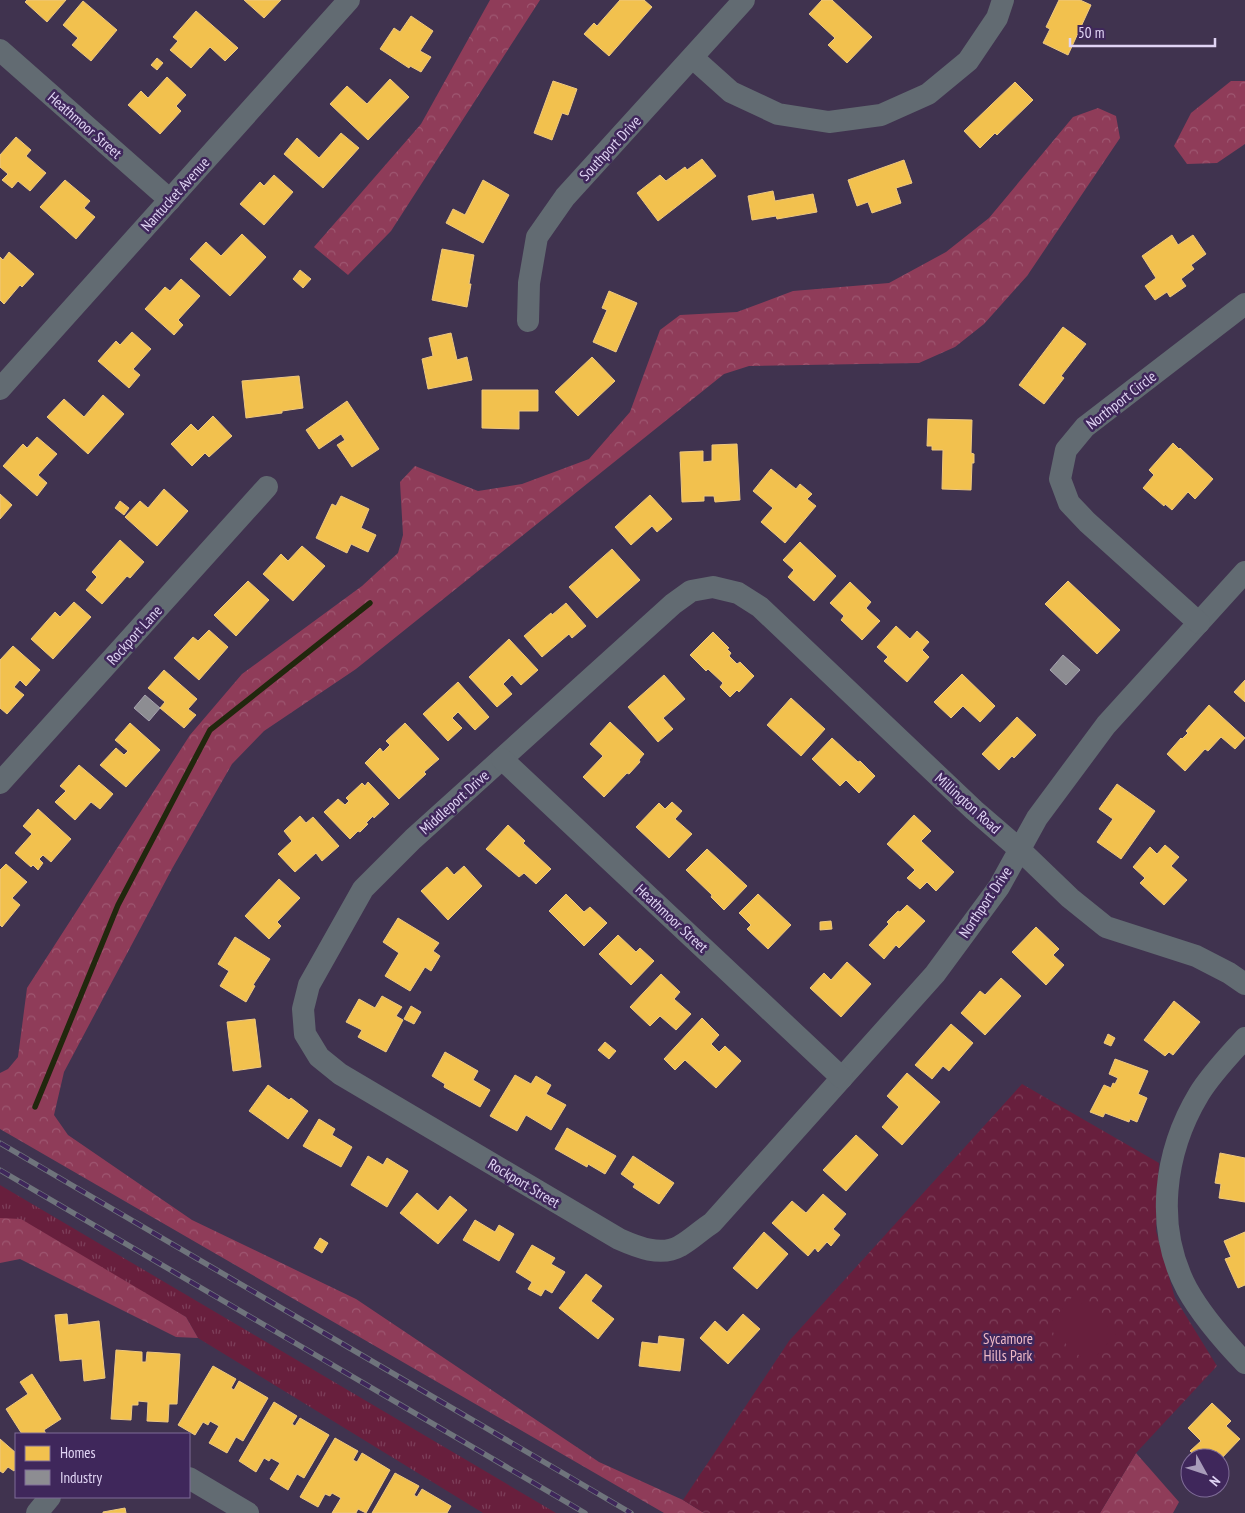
<svg xmlns="http://www.w3.org/2000/svg" width="1245" height="1513" font-family="'PT Sans Narrow',sans-serif">
	<style>
		.grass { fill: url(#grass-tufts) }
		.forest { fill: url(#forest-crowns) }
		.park { fill: url(#park-crowns) }
		.garden { fill: #681f3d }
		.homes { fill: #f2c14e; stroke: #edc780 }
		.industry { fill: #8d8d92; stroke: #a6a2af }
		.lines { fill: none; stroke-linecap: round; stroke-linejoin: round }
		.stream { stroke: #21270d; stroke-width: 5.5 }
		.street { stroke: #626b72; stroke-width: 22 }
		.rail-casing { stroke: #6f747c; stroke-width: 5.5 }
		.rail { stroke: #3f275b; stroke-width: 4; stroke-dasharray: 11; stroke-linecap: butt }
		.labels { text-anchor: middle; dominant-baseline: central; stroke-width: 5; stroke-linejoin: round; paint-order: stroke }
		.street-label { font-size: 15px; fill: #e0d4f4; stroke: #3f275b }
		.park-label { font-size: 15px; fill: #efbac6; stroke: #3f275b }
	</style>
	<defs>
		<pattern id="grass-tufts" width="24" height="20" patternUnits="userSpaceOnUse" patternTransform="scale(1.25)"><rect width="24" height="20" fill="#681f3d"/><path d="M3 7l-1-3M5 7V3M7 7l1-3M15 17l-1-3M17 17v-4M19 17l1-3" fill="none" stroke="#7d3f5a"/></pattern>
		<pattern id="forest-crowns" width="20" height="18" patternUnits="userSpaceOnUse" patternTransform="scale(1.25)"><rect width="20" height="18" fill="#8f3c59"/><path d="M2 6a3 3 0 1 1 6 0M12 15a3 3 0 1 1 6 0" fill="none" stroke="#9e5771"/></pattern>
		<pattern id="park-crowns" width="20" height="18" patternUnits="userSpaceOnUse" patternTransform="scale(1.25)"><rect width="20" height="18" fill="#681f3d"/><path d="M2 6a3 3 0 1 1 6 0M12 15a3 3 0 1 1 6 0" fill="none" stroke="#7d3f5a"/></pattern>
	</defs>
	<rect width="100%" height="100%" fill="#40334f"/>
	<polygon class="grass" points="0,1185 556,1513 483,1513 198,1338 186,1317 0,1218"/>
	<g class="forest">
		<polygon points="490,0 540,0 391,231 348,275 314,247 421,124"/>
		<polygon points="1231,81 1245,81 1245,144 1217,163 1187,164 1174,146 1191,113"/>
		<polygon points="1098,108 1116,116 1120,138 1027,276 984,324 955,347 919,363 749,366 724,374 356,669 264,731 232,764 173,867 64,1072 54,1115 68,1135 192,1220 356,1299 599,1462 683,1500 704,1513 664,1513 0,1129 0,1073 8,1069 18,1057 27,988 190,735 242,674 362,586 398,553 403,535 400,482 415,466 478,491 522,484 589,459 630,412 660,330 680,315 737,312 793,291 889,283 946,252 989,218 1073,117"/>
		<polygon points="0,1218 21,1219 186,1317 198,1338 176,1337 20,1259 0,1263"/>
		<polygon points="1136,1453 1179,1502 1173,1513 1100,1513"/>
	</g>
	<polygon class="park" points="1022,1084 1159,1163 1156,1231 1175,1298 1217,1366 1136,1453 1100,1513 704,1513 683,1500 789,1341"/>
	<polygon class="garden" points="1073,1296 1116,1334 1089,1364 1047,1327"/>
	<g class="homes">
		<polygon points="27,0 66,0 47,22 25,2"/>
		<polygon points="244,0 281,0 264,18"/>
		<polygon points="620,0 644,0 652,7 609,56 584,34 594,23 597,26"/>
		<polygon points="822,0 832,0 872,37 847,63 828,45 835,38 809,14"/>
		<polygon points="1059,0 1080,0 1091,5 1068,55 1043,43 1050,29 1046,27"/>
		<polygon points="83,1 117,30 91,61 72,45 78,38 63,25"/>
		<polygon points="196,11 238,48 225,61 210,47 191,68 170,50 178,41 173,37"/>
		<polygon points="411,16 433,31 420,51 431,57 421,72 410,66 409,68 380,49 394,28 400,32"/>
		<polygon points="157,58 163,63 157,70 151,65"/>
		<polygon points="167,77 186,95 176,106 181,111 160,134 128,105 141,91 148,98"/>
		<polygon points="390,79 409,97 368,140 330,104 347,86 367,104"/>
		<polygon points="553,81 577,89 568,115 562,113 552,140 534,133"/>
		<polygon points="1015,82 1033,100 997,135 995,133 980,148 964,131"/>
		<polygon points="341,133 359,148 323,188 284,154 297,138 319,158"/>
		<polygon points="16,137 31,150 26,156 46,173 30,191 18,181 12,188 2,180 8,174 0,167 0,155"/>
		<polygon points="702,159 716,176 658,221 637,193 660,175 666,181 685,167 687,170"/>
		<polygon points="904,160 912,183 896,188 901,203 872,213 868,202 857,206 848,180"/>
		<polygon points="274,175 293,192 264,225 240,204 260,182 264,186"/>
		<polygon points="65,180 90,201 84,208 95,217 76,239 40,207"/>
		<polygon points="483,180 509,195 483,243 446,223 453,209 465,215"/>
		<polygon points="773,191 775,201 813,194 817,212 777,219 776,216 752,220 748,196"/>
		<polygon points="242,234 266,257 230,296 190,259 206,242 221,256"/>
		<polygon points="1172,235 1178,245 1193,235 1206,254 1191,265 1194,269 1181,279 1186,286 1170,297 1167,292 1155,300 1145,286 1156,278 1142,256"/>
		<polygon points="442,249 474,255 469,284 471,284 467,307 432,300"/>
		<polygon points="9,252 34,274 22,287 20,285 4,304 0,300 0,257 3,260"/>
		<polygon points="300,270 311,279 303,288 293,279"/>
		<polygon points="181,279 200,296 178,320 183,325 174,335 145,309 165,287 170,291"/>
		<polygon points="609,291 637,303 616,352 593,342 607,310 602,308"/>
		<polygon points="1063,327 1086,344 1061,376 1064,378 1044,404 1019,385"/>
		<polygon points="132,332 151,349 133,369 140,375 129,388 98,361 116,341 120,345"/>
		<polygon points="451,333 457,360 467,357 472,380 428,389 422,359 433,356 429,338"/>
		<polygon points="592,357 615,381 578,416 555,392"/>
		<polygon points="299,376 303,408 282,411 282,413 246,418 242,381"/>
		<polygon points="482,390 538,390 538,411 519,411 519,429 482,428"/>
		<polygon points="103,395 124,414 88,454 47,417 64,399 84,417"/>
		<polygon points="347,401 379,449 352,467 337,445 345,440 341,434 319,449 306,430"/>
		<polygon points="213,416 232,436 209,457 205,453 192,466 171,444 191,424 198,431"/>
		<polygon points="928,419 972,420 971,453 974,454 974,463 972,463 971,490 942,489 943,450 932,450 932,446 927,446"/>
		<polygon points="37,437 57,454 38,475 47,483 37,496 3,466 23,444 27,448"/>
		<polygon points="1173,443 1179,449 1180,448 1213,479 1195,499 1188,492 1172,510 1165,504 1164,506 1143,488 1154,475 1149,470"/>
		<polygon points="737,444 740,500 715,502 714,496 704,496 704,501 682,502 680,452 703,451 703,462 712,461 712,445"/>
		<polygon points="771,469 796,489 800,484 812,494 807,499 816,506 785,543 761,522 773,508 753,491"/>
		<polygon points="164,489 188,511 157,546 125,517 140,501 148,508"/>
		<polygon points="0,494 12,505 0,519"/>
		<polygon points="650,495 672,519 657,532 652,526 631,545 615,527"/>
		<polygon points="341,496 369,509 361,528 376,535 368,552 351,544 347,553 316,538 332,504 336,506"/>
		<polygon points="120,501 129,508 124,515 115,508"/>
		<polygon points="120,540 144,562 130,578 127,576 102,604 86,590 97,577 92,572"/>
		<polygon points="800,542 836,576 814,601 788,577 794,570 783,560"/>
		<polygon points="302,546 325,566 293,601 263,574 281,554 288,561"/>
		<polygon points="612,549 640,580 597,618 569,587"/>
		<polygon points="248,581 269,600 236,636 214,615"/>
		<polygon points="1068,581 1120,630 1097,654 1045,604"/>
		<polygon points="850,582 871,602 866,608 880,621 862,640 841,620 844,616 830,603"/>
		<polygon points="74,602 91,617 53,659 31,639 55,612 60,617"/>
		<polygon points="566,603 586,626 572,638 569,634 542,657 524,636 551,613 552,615"/>
		<polygon points="896,626 910,639 917,631 929,642 922,650 929,657 907,682 884,661 888,657 877,647"/>
		<polygon points="209,630 228,647 199,680 174,658 193,637 198,641"/>
		<polygon points="713,632 729,648 727,649 731,653 729,656 737,664 740,662 754,676 739,692 737,690 730,697 720,687 723,683 708,669 706,671 690,655"/>
		<polygon points="509,639 538,670 521,685 512,675 503,684 512,694 497,707 469,677"/>
		<polygon points="13,646 40,670 26,686 20,680 14,687 24,695 7,714 0,708 0,660"/>
		<polygon points="164,670 197,699 188,709 196,715 184,728 160,708 165,702 148,688"/>
		<polygon points="962,674 995,706 980,722 963,706 951,718 934,702"/>
		<polygon points="664,675 685,699 663,718 673,729 658,742 628,707"/>
		<polygon points="1245,680 1245,702 1234,692"/>
		<polygon points="458,682 489,717 475,730 458,712 452,718 462,728 448,741 423,714"/>
		<polygon points="791,698 825,729 801,756 767,725"/>
		<polygon points="1209,705 1245,738 1235,749 1221,737 1208,751 1205,749 1185,771 1167,754 1181,738 1182,739 1188,733 1186,731"/>
		<polygon points="1017,717 1036,735 1014,758 1012,756 999,770 982,754"/>
		<polygon points="610,722 644,754 639,760 640,762 629,774 627,773 604,797 583,777 603,756 590,744"/>
		<polygon points="130,723 160,750 126,787 100,765 116,748 124,755 128,751 115,740"/>
		<polygon points="405,723 439,759 424,772 426,774 399,799 365,763 380,748 383,752 390,745 386,741"/>
		<polygon points="832,738 858,762 860,761 875,776 859,793 846,780 840,786 812,759"/>
		<polygon points="79,765 113,794 100,809 91,802 75,820 55,802 66,791 60,786"/>
		<polygon points="368,782 389,804 374,818 373,816 366,823 368,824 360,832 358,831 350,839 324,812 338,799 345,805 349,801 346,798 362,783 365,786"/>
		<polygon points="1117,784 1155,811 1121,859 1097,842 1113,819 1099,809"/>
		<polygon points="672,802 682,811 675,819 692,834 669,858 636,827 659,803 665,809"/>
		<polygon points="38,809 71,839 51,862 43,855 39,859 43,863 38,870 33,865 31,867 15,853 32,834 23,826"/>
		<polygon points="914,815 931,831 921,841 954,872 936,891 927,882 920,889 907,878 915,870 887,844"/>
		<polygon points="300,816 306,823 313,817 339,846 322,861 316,853 295,872 278,854 292,841 284,831"/>
		<polygon points="508,825 525,841 523,843 551,869 536,884 524,873 519,877 486,849"/>
		<polygon points="1165,845 1179,857 1171,866 1187,880 1164,905 1140,883 1145,878 1133,867 1150,847 1157,854"/>
		<polygon points="707,849 747,886 724,910 711,897 712,895 686,870"/>
		<polygon points="6,864 27,882 12,898 20,905 2,927 0,925 0,870"/>
		<polygon points="464,866 482,886 448,920 421,891 447,867 454,875"/>
		<polygon points="279,879 300,898 277,922 281,926 269,939 245,916"/>
		<polygon points="566,894 584,912 590,907 607,923 584,946 549,911"/>
		<polygon points="758,894 791,925 768,949 747,929 751,925 739,913"/>
		<polygon points="907,905 925,921 899,948 896,945 884,959 869,945 889,924 887,922 898,911 900,912"/>
		<polygon points="398,918 439,943 433,951 440,956 431,971 425,967 410,991 385,976 399,953 383,942"/>
		<polygon points="831,921 832,929 820,930 820,922"/>
		<polygon points="1036,927 1059,949 1053,955 1064,965 1046,985 1012,952"/>
		<polygon points="618,935 636,952 640,948 654,961 631,985 599,954"/>
		<polygon points="235,937 270,959 253,985 255,986 246,1002 220,986 229,971 218,964"/>
		<polygon points="847,962 871,984 841,1017 810,988 824,973 831,980"/>
		<polygon points="661,974 680,992 674,999 691,1014 676,1030 660,1016 650,1026 630,1007"/>
		<polygon points="1001,978 1021,996 985,1035 961,1013 980,991 985,995"/>
		<polygon points="382,996 402,1007 396,1016 403,1020 386,1052 358,1037 362,1030 346,1022 359,999 375,1008"/>
		<polygon points="1174,1001 1200,1022 1173,1055 1169,1052 1165,1056 1144,1040"/>
		<polygon points="411,1006 421,1012 414,1024 404,1019"/>
		<polygon points="702,1018 719,1035 711,1044 719,1052 725,1046 741,1061 716,1088 685,1060 675,1070 664,1059"/>
		<polygon points="255,1019 261,1067 233,1071 227,1022"/>
		<polygon points="951,1024 973,1043 949,1071 943,1066 932,1079 915,1065"/>
		<polygon points="1108,1034 1115,1038 1111,1046 1104,1043"/>
		<polygon points="605,1042 616,1051 609,1059 598,1050"/>
		<polygon points="445,1052 478,1071 473,1080 490,1090 480,1107 444,1087 445,1084 432,1076"/>
		<polygon points="1115,1059 1148,1071 1138,1094 1147,1098 1137,1122 1130,1119 1129,1122 1105,1113 1103,1117 1090,1112 1104,1085 1111,1088 1113,1083 1115,1084 1118,1078 1109,1074"/>
		<polygon points="907,1073 940,1102 902,1145 882,1127 899,1107 887,1096"/>
		<polygon points="515,1075 531,1084 536,1076 551,1085 546,1094 566,1105 551,1130 526,1115 517,1131 490,1116"/>
		<polygon points="268,1085 289,1100 291,1098 308,1111 288,1139 249,1111"/>
		<polygon points="319,1119 335,1129 332,1135 352,1147 341,1167 303,1146"/>
		<polygon points="567,1128 616,1156 605,1174 588,1164 587,1167 555,1149"/>
		<polygon points="856,1135 878,1155 846,1191 823,1170"/>
		<polygon points="1220,1153 1245,1158 1245,1202 1219,1198 1221,1184 1215,1183"/>
		<polygon points="368,1156 383,1165 387,1158 408,1171 387,1207 351,1185"/>
		<polygon points="633,1156 674,1183 659,1204 633,1187 635,1184 621,1174"/>
		<polygon points="417,1193 438,1211 450,1196 467,1210 438,1244 400,1213"/>
		<polygon points="823,1194 846,1214 833,1229 840,1235 831,1246 827,1242 818,1252 815,1248 808,1256 772,1223 792,1201 806,1213"/>
		<polygon points="475,1220 495,1232 499,1225 514,1234 499,1261 463,1240"/>
		<polygon points="764,1232 788,1254 757,1289 733,1268"/>
		<polygon points="1245,1232 1245,1285 1238,1288 1225,1259 1231,1257 1224,1241"/>
		<polygon points="320,1238 328,1243 322,1253 314,1248"/>
		<polygon points="532,1245 555,1258 551,1264 565,1272 552,1293 545,1289 541,1296 528,1289 532,1282 516,1272"/>
		<polygon points="586,1274 602,1286 591,1301 614,1319 598,1339 559,1308"/>
		<polygon points="67,1314 68,1325 99,1321 105,1378 84,1381 82,1359 60,1361 55,1315"/>
		<polygon points="743,1314 760,1329 728,1364 700,1338 715,1321 727,1332"/>
		<polygon points="659,1336 684,1339 680,1371 639,1366 642,1342 658,1344"/>
		<polygon points="116,1350 142,1352 142,1362 146,1362 147,1352 180,1354 177,1404 169,1404 168,1422 147,1421 148,1402 138,1401 138,1405 132,1405 131,1420 111,1419"/>
		<polygon points="213,1366 236,1379 231,1388 234,1390 239,1381 268,1398 243,1441 236,1437 227,1453 209,1443 219,1426 210,1421 208,1425 203,1422 195,1435 178,1425"/>
		<polygon points="32,1374 61,1419 44,1430 46,1434 22,1434 6,1409 28,1394 20,1382"/>
		<polygon points="274,1402 297,1416 292,1424 295,1426 300,1418 329,1435 304,1478 297,1474 288,1490 270,1479 280,1463 271,1458 269,1461 264,1458 256,1472 239,1461"/>
		<polygon points="1212,1403 1231,1421 1226,1426 1240,1439 1220,1460 1220,1458 1214,1454 1210,1458 1197,1458 1190,1451 1201,1441 1188,1428"/>
		<polygon points="335,1438 358,1451 353,1460 357,1462 362,1453 390,1470 366,1513 358,1509 356,1513 332,1513 341,1498 332,1493 330,1496 325,1494 318,1507 300,1497"/>
		<polygon points="0,1439 16,1453 16,1468 14,1471 8,1467 3,1473 0,1471"/>
		<polygon points="395,1473 419,1486 414,1495 417,1497 422,1489 451,1506 447,1513 372,1513"/>
		<polygon points="125,1508 126,1513 103,1513 103,1512"/>
	</g>
	<g class="industry">
		<polygon points="1063,655 1080,670 1066,685 1050,670"/>
		<polygon points="145,695 160,708 149,721 134,708"/>
	</g>
	<g class="lines">
		<polyline class="stream" points="35,1107 118,905 210,730 370,603"/>
		<g class="street">
			<polyline points="0,50 170,200"/>
			<polyline points="693,58 731,92 778,114 829,122 881,115 928,94 968,61 997,18 1003,0"/>
			<polyline points="528,321 529,283 537,237 565,197 744,0"/>
			<polyline points="0,389 349,0"/>
			<path d="M1245,572L1106,725L1037,818L999,887L935,974L712,1223C701,1230 691,1240 680,1246C661,1257 637,1247 619,1239L340,1074L319,1057L305,1034L303,1009L309,985L363,889L413,839L673,604L691,591L713,587L738,593L760,607L974,810L1019,849L1070,898L1106,927L1196,956L1229,973L1245,984"/>
			<polyline points="1199,623 1087,522 1069,503 1060,479 1066,450 1085,427 1245,304"/>
			<polyline points="502,759 842,1078"/>
			<polyline points="0,783 267,487"/>
			<path d="M1245,1038C1229,1056 1212,1073 1199,1094C1164,1152 1154,1227 1187,1289C1202,1316 1224,1341 1245,1363"/>
			<polyline points="189,1478 248,1513"/>
			<polyline points="37,1513 50,1497"/>
		</g>
		<g class="rail-casing">
			<g id="rail">
				<polyline points="0,1143 631,1513"/>
				<polyline points="0,1170 585,1513"/>
			</g>
		</g>
		<use href="#rail" class="rail"/>
	</g>
	<g class="labels">
		<g class="street-label">
			<text transform="translate(85 125) rotate(41)">Heathmoor Street</text>
			<text transform="translate(610 148) rotate(-47)">Southport Drive</text>
			<text transform="translate(175 194) rotate(-48)">Nantucket Avenue</text>
			<text transform="translate(1121 400) rotate(-38)">Northport Circle</text>
			<text transform="translate(134 635) rotate(-48)">Rockport Lane</text>
			<text transform="translate(454 802) rotate(-42)">Middleport Drive</text>
			<text transform="translate(968 803) rotate(42)">Millington Road</text>
			<text transform="translate(985 902) rotate(-56)">Northport Drive</text>
			<text transform="translate(672 918) rotate(43)">Heathmoor Street</text>
			<text transform="translate(524 1183) rotate(31)">Rockport Street</text>
		</g>
		<g class="park-label">
			<text x="1008" y="1338">Sycamore<tspan x="1008" dy="17">Hills Park</tspan></text>
		</g>
	</g>
	<rect x="15" y="1433" width="175" height="65" fill="#3f275b" stroke="#7f6c98"/>
	<rect x="25" y="1446" width="25" height="15" fill="#f2c14e" stroke="#7f6c98"/>
	<text x="60" y="1458" font-size="15" fill="#e0d4f4">Homes</text>
	<rect x="25" y="1470" width="25" height="15" fill="#8d8d92" stroke="#7f6c98"/>
	<text x="60" y="1483" font-size="15" fill="#e0d4f4">Industry</text>
	<g transform="translate(1205 1473) rotate(130)"><circle r="24" fill="#3f275b" stroke="#7f6c98"/>
	<path d="M0-4L9 19L0 12L-9 19Z" fill="#a89cba"/>
	<text y="-8" font-size="14" font-weight="bold" text-anchor="middle" fill="#e0d4f4">N</text>
	</g>
	<path d="M1070 38v8h145v-8" fill="none" stroke="#e0d4f4" stroke-width="2.5"/>
	<text x="1078" y="38" font-size="15" fill="#e0d4f4" stroke="#3f275b" stroke-width="4" paint-order="stroke">50 m</text>
</svg>
